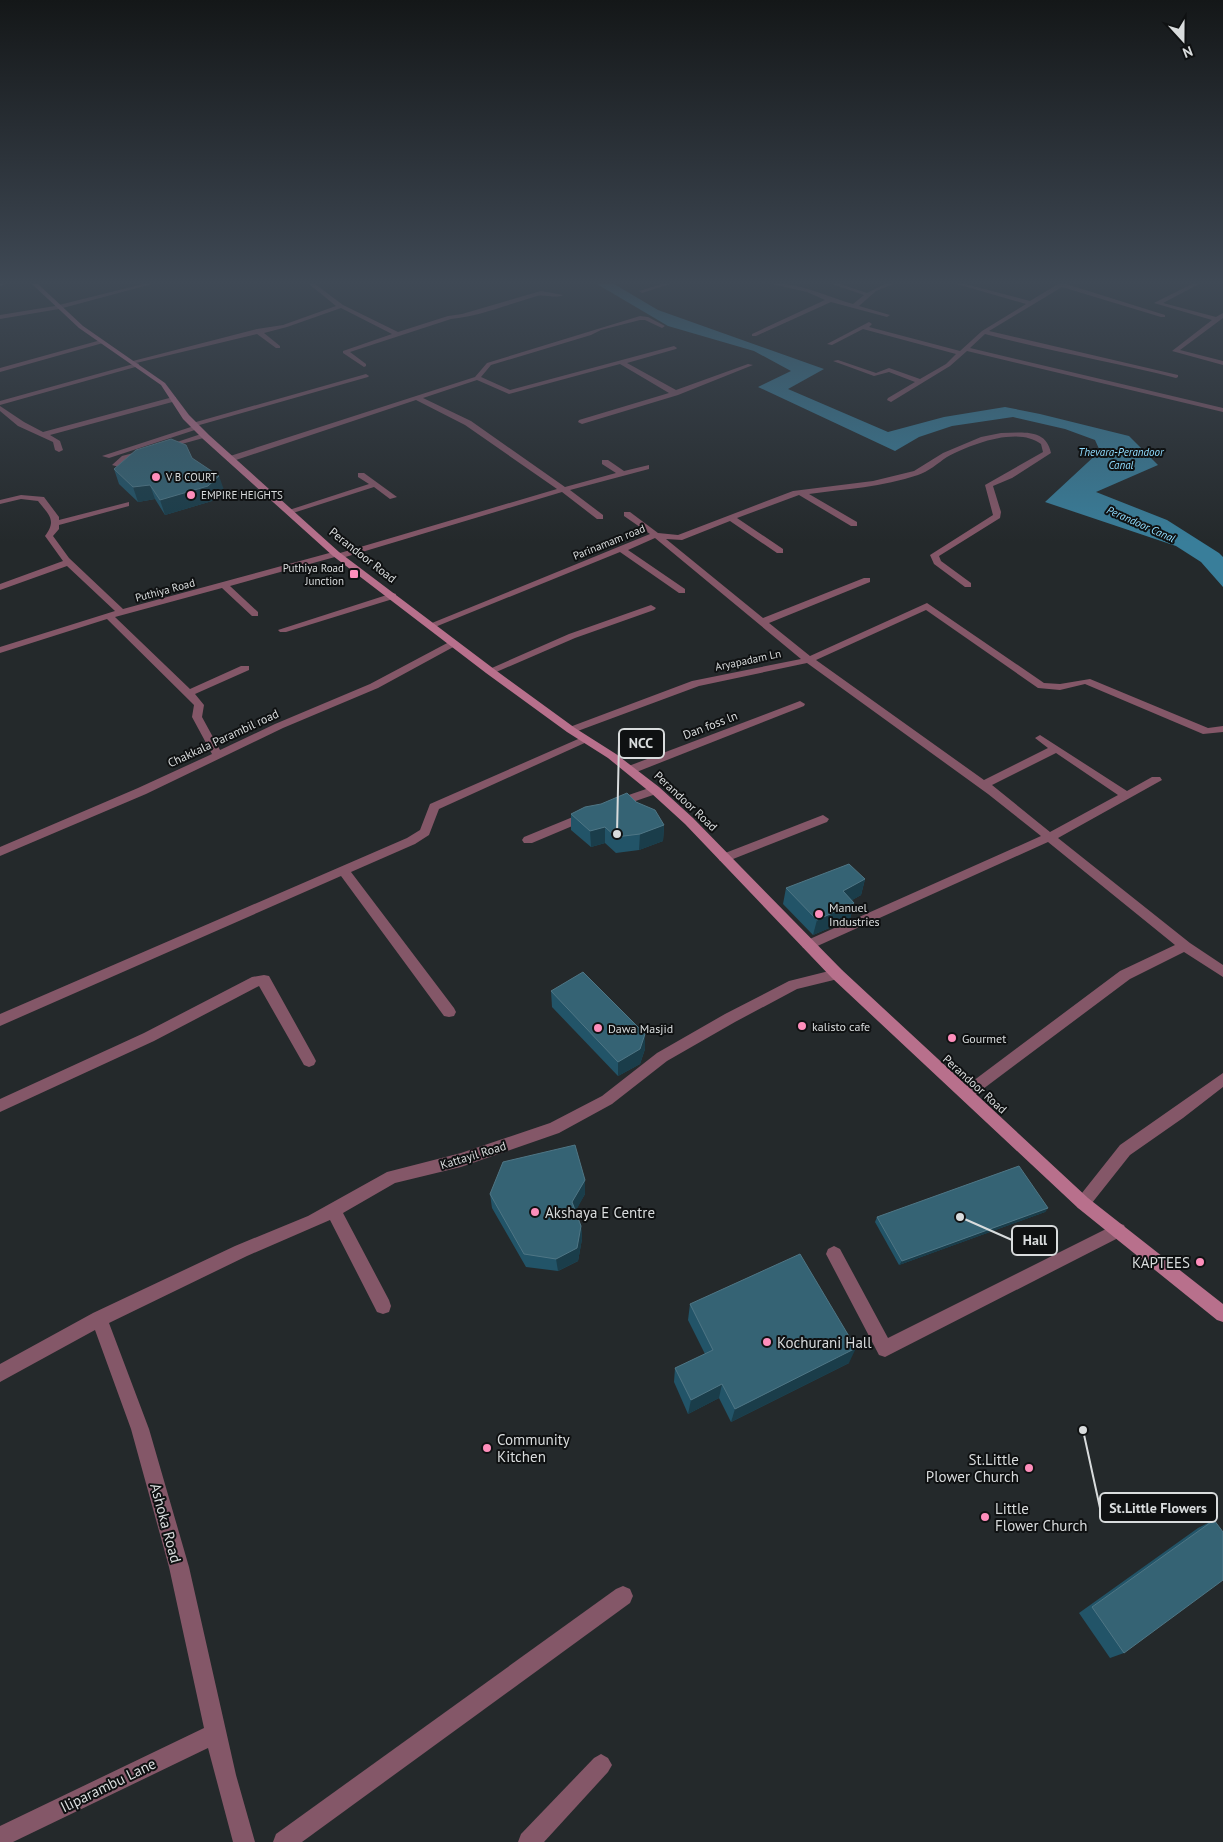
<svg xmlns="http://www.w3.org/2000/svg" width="1223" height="1842" font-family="'PT Sans',sans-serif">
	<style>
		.water { fill: #397e9a }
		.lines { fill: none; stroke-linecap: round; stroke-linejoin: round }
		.street { fill: #845768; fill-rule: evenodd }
		.secondary { fill: #b8708c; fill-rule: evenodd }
		.wall { fill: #225468 }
		.shaded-wall { fill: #1a3d4a }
		.building { fill: #356374; stroke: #4f7685 }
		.poi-dot { fill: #fe8ebb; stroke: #0f1112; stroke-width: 2 }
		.labels { text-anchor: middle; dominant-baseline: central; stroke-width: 4; stroke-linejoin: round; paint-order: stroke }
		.far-water-label { font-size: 11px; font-style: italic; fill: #90ddff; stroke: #0f1112 }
		.far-poi-label { font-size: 11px; fill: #d9dcdd; stroke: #0f1112; text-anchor: start }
		.far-street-label { font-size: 11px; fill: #d9dcdd; stroke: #0f1112 }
		.street-label { font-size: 12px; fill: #d9dcdd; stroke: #0f1112 }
		.poi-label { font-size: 12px; fill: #d9dcdd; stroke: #0f1112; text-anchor: start }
		.near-poi-label { font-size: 15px; fill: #d9dcdd; stroke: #0f1112; text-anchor: start }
		.near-street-label { font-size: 15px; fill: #d9dcdd; stroke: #0f1112 }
		.leader { fill: none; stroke: #d9dcdd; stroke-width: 2 }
		.callout-dot { fill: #d9dcdd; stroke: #0f1112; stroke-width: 2 }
		.callout { fill: #0f1112; stroke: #d9dcdd; stroke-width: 2 }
		.callout-label { font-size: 14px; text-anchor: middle; font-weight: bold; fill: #d9dcdd }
	</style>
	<rect width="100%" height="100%" fill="#24292b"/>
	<polygon class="water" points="597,284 614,284 658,310 824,369 788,389 888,432 944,417 1005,407 1040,414 1129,436 1158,465 1096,492 1167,520 1219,553 1223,557 1223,587 1201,562 1176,546 1045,502 1100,451 1095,440 1065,429 1013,417 952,426 919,437 895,451 758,387 791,371 754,351 668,326"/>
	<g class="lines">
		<g class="street">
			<polygon points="0,284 5,284 0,286"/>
			<polygon points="143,284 152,284 59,309 0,319 0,315 55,306"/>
			<path d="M309,284H315L343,305L398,332L448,316L462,314L541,291L563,295C556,299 545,294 537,296C509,304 480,316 451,319L350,352L366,364V366L364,367L343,353V351L392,334L341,308L287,327L264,333L280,346V348H276L257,334L132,364L129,362L257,329L283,325L336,306Z"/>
			<polygon points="662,284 670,284 642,293 639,291"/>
			<path d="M772,284C800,282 827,297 853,304L864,295L832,284H840L867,293L885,284H893L876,291L859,306L890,315L887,317L831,302L756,336H752V334L825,300L807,292Z"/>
			<path d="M957,284H965L1030,301L1058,284H1066L1165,315V317H1161L1062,287L989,331L1178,375V377L1176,378C1113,362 1049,351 985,334L970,348L1223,408V412L967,351L950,366L891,402L887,400L888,398L915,382L889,372L874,376L833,361L838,360L876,373L889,368L920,379L946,364L956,354L863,329L832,345L827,344L869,322L872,324L869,327L960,351L982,331L1026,304Z"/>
			<polygon points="1192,284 1199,284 1163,303 1216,317 1223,313 1223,318 1180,350 1223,361 1223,365 1172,351 1212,320 1154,303"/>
			<path d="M640,316L648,317L665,326L662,328L645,320H640L601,330L591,335L491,365L481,377L510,390L674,346L677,348L676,349L627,363L676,390L748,364L753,365L678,395L582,424L578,422L579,420L669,393L620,364L509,394L477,380L423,398L471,421L565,487L616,473L602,464V460H608L624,471L649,465V469L570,490L603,515V519H597L562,492L342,558L335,557L230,586L258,612V616H252L222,588L115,617L190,689L241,666H249V670L195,694L204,705L202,717L220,750L275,724L370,684L451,641H457V645L378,688L283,728L146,794L0,856V847L138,788L212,754L192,717L194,705L107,619L0,653V647L115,611L67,566L0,590V584L63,561L45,536C57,520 49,515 38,501L21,499L0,504V500L21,495L44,497L59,517V520L129,502V506L59,525V529L53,536L69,558L123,609L333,552L340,553L557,489L465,425L416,400L233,461H227V457L475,377L487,363Z"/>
			<polygon points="101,340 104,342 103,343 0,372 0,368"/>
			<polygon points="137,363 139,364 139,366 0,405 0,401"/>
			<polygon points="366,374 369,376 368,377 196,426 189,424"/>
			<polygon points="173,397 176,397 176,401 50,435 60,441 63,450 59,452 55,450 53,442 18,426 0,411 0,406 24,422 43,432"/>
			<polygon points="194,426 201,428 109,458 102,456"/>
			<polygon points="204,433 207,433 207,437 178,445 174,443"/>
			<path d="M1001,433C1022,433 1046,428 1051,453L1012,478L993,486L1001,512L1000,518L939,556L941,561L971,583V587H965L934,564L930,555L993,515L985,485L1043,452L1041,444C1018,426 971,444 947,457C938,463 928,472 918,475C883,487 845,489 809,494L857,522V526H851L799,495L737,518L783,549V553H777L730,521L682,540L666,539L763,618L864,578H870V582L769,623L810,656L927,603L1044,683L1060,684L1090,679L1208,728L1223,726V732L1203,734L1085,684L1060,690L1038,688L926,610L816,660L984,780L1048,748L1035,738L1040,735L1127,791L1152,777H1160L1162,780L1058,838L1190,943L1223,965V977L1184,952L1130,979L971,1098L966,1100L961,1098L959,1094L961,1090L1120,971L1175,945L1048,842L813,948H803L802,945L803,942L1041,836L988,794L807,663L699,686L575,732H567V728L692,681L801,659L655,538L628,550L685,589V593H679L620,552L435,627L432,628L427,625L650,534L624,516V512H630L658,533L678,535L793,491L873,481L914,471L943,453L981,437ZM1056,753L1118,795L1050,832L992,785Z"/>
			<polygon points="137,452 141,454 140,456 128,460 119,467 112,465 122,456"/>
			<polygon points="358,473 364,473 397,497 390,499 374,487 293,513 286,511 369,484 358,477"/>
			<polygon points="393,593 396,594 396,598 286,632 280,632 278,630"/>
			<polygon points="651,605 656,608 654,610 575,638 494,673 490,674 485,671 569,634"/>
			<polygon points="800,701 805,704 804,706 634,773 630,774 625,770 626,767"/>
			<polygon points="585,736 590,739 589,741 439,809 429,835 415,844 351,872 454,1008 456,1012 454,1016 449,1017 444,1016 341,876 0,1026 0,1014 407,838 420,830 430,804"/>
			<polygon points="655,786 661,790 659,793 615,808 609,804 611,801"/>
			<polygon points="585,812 591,816 589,819 532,843 524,843 522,840 524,837"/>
			<polygon points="823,815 829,819 827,822 728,861 720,861 718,858 720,855"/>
			<polygon points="837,969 842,970 844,974 842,978 797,989 735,1022 667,1061 612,1104 559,1133 461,1167 395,1183 343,1213 389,1300 391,1306 389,1312 383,1314 377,1312 330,1220 247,1256 109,1323 149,1429 189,1567 236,1775 255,1842 233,1842 208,1748 13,1842 0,1842 0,1826 204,1728 169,1567 131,1429 95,1330 0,1382 0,1364 93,1313 235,1246 308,1216 387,1172 461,1153 550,1123 602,1096 657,1053 725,1014 789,981"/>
			<polygon points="264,975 269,976 314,1057 316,1061 314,1065 309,1067 304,1065 259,986 154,1041 0,1112 0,1099 144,1033 252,977"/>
			<polygon points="1223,1073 1223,1087 1183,1118 1130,1155 1088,1208 1083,1210 1078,1208 1075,1203 1078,1198 1120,1145"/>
			<polygon points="1118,1223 1124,1225 1126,1230 1124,1235 885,1357 879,1355 826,1254 828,1249 834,1246 840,1249 888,1338"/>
			<polygon points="623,1586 630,1589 633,1596 630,1603 302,1842 273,1842 276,1834 616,1589"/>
			<polygon points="601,1754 608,1758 612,1765 608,1772 544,1842 518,1842 521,1834 594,1758"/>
		</g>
		<polygon class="secondary" points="32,284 38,284 83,326 165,383 189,415 209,435 339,552 494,669 575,728 616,754 659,787 693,818 842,970 1088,1198 1223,1304 1223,1322 1217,1320 1078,1208 832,978 685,824 651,793 608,758 567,732 486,673 333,556 203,439 183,419 161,385 79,328"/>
	</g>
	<g class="wall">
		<polygon points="192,458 224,490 212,501 165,515 155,499 138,502 119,484 114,469"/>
		<polygon points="636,802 664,825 663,841 639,850 616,853 605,843 591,847 571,830 571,814"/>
		<polygon points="865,879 861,895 852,900 854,903 850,919 813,935 783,904 786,888"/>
		<polygon points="551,991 645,1049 640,1064 618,1076 552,1007"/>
		<polygon points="585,1180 585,1194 575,1211 581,1226 582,1239 578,1261 558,1271 526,1267 492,1208 490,1194"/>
		<polygon points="1048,1208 1045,1212 899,1265 875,1222 877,1217"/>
		<polygon points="690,1304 849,1363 731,1422 719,1398 688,1414 674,1382 675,1368 705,1354 688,1320"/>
		<polygon points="1214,1520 1124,1653 1110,1658 1079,1613 1198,1528"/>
	</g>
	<g class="shaded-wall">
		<polygon points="219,476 224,490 212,501 165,515 160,500"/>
		<polygon points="150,485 155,499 138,502 133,487"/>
		<polygon points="664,825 663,841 639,850 640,834"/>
		<polygon points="605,827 605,843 591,847 590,831"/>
		<polygon points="865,879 861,895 840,907 843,891"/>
		<polygon points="854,903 850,919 813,935 817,920"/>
		<polygon points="645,1034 645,1049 640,1064 618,1076 618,1062"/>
		<polygon points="585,1180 585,1194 573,1216 572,1202"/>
		<polygon points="1048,1208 1045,1212 899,1265 902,1261"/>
		<polygon points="581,1226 582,1239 578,1261 558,1271 556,1259"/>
		<polygon points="856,1348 849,1363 731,1422 735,1409"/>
		<polygon points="722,1384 719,1398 688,1414 691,1400"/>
	</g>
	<g class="building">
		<polygon points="171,439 186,445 192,458 219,476 208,486 160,500 150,485 133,487 114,469 136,450"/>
		<polygon points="627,793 636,802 655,810 664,825 640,834 616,837 605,827 590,831 571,814 585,807 601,804"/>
		<polygon points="849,864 865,879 843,891 854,903 817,920 786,888"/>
		<polygon points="583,972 645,1034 640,1049 618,1062 551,991"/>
		<polygon points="575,1145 585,1180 572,1202 581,1226 577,1248 556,1259 524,1254 490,1194 503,1162"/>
		<polygon points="1019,1166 1048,1208 902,1261 877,1217"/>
		<polygon points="800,1254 856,1348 735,1409 722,1384 691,1400 675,1368 713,1350 690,1304"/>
		<polygon points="1214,1520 1223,1532 1223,1580 1124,1653 1092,1607"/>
	</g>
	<linearGradient id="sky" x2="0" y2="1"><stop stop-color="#141718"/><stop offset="0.52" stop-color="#3f4955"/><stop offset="1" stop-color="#3f4955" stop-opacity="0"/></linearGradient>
	<rect width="1223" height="542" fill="url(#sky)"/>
	<g class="poi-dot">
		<circle cx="156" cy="477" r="5"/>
		<circle cx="191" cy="495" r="5"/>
		<rect x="349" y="569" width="10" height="10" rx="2.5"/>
		<circle cx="819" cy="914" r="5"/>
		<circle cx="802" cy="1026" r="5"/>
		<circle cx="598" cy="1028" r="5"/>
		<circle cx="952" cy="1038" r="5"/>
		<circle cx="535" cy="1212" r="5"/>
		<circle cx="1200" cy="1262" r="5"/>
		<circle cx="767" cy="1342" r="5"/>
		<circle cx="487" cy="1448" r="5"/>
		<circle cx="1029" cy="1468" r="5"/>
		<circle cx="985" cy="1517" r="5"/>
	</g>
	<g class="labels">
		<g class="far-water-label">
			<text x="1121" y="452">Thevara-Perandoor<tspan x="1121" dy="13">Canal</tspan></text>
			<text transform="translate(1141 524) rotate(24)">Perandoor Canal</text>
		</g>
		<g class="far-poi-label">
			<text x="166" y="477">V B COURT</text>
			<text x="201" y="495">EMPIRE HEIGHTS</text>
			<text x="344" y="568" text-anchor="end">Puthiya Road<tspan x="344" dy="13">Junction</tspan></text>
		</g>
		<g class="far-street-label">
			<text transform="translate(609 542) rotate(-22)">Parinamam road</text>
			<text transform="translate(165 590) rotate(-15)">Puthiya Road</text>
			<text transform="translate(748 660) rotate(-12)">Aryapadam Ln</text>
		</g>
		<g class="street-label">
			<text transform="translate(363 555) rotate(38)">Perandoor Road</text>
			<text transform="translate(710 725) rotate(-21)">Dan foss ln</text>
			<text transform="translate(223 738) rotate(-25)">Chakkala Parambil road</text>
			<text transform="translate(686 801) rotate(43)">Perandoor Road</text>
			<text transform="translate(975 1084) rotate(42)">Perandoor Road</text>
			<text transform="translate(473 1155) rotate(-17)">Kattayil Road</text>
		</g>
		<g class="poi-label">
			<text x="829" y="907">Manuel<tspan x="829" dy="14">Industries</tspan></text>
			<text x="812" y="1026">kalisto cafe</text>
			<text x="608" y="1028">Dawa Masjid</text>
			<text x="962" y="1038">Gourmet</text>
		</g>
		<g class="near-poi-label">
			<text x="545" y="1212">Akshaya E Centre</text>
			<text x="1190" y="1262" text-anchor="end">KAPTEES</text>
			<text x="777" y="1342">Kochurani Hall</text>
			<text x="497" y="1439">Community<tspan x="497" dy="17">Kitchen</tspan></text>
			<text x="1019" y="1459" text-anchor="end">St.Little<tspan x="1019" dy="17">Plower Church</tspan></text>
			<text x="995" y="1508">Little<tspan x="995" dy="17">Flower Church</tspan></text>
		</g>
		<g class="near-street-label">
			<text transform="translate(166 1523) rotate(75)">Ashoka Road</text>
			<text transform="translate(108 1785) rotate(-26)">Iliparambu Lane</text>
		</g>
	</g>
	<path class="leader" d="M617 834L619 743M960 1217L1012 1240M1083 1430L1100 1508"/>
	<g class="callout-dot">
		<circle cx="617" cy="834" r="5"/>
		<circle cx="960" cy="1217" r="5"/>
		<circle cx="1083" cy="1430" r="5"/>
	</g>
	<g class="callout">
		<rect x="619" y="729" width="45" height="29" rx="5"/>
		<rect x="1012" y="1226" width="45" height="29" rx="5"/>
		<rect x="1100" y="1493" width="117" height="29" rx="5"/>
	</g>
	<g class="callout-label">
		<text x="641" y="748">NCC</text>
		<text x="1035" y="1245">Hall</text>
		<text x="1158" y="1513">St.Little Flowers</text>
	</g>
	<g transform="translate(1183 40) rotate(159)" stroke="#0f1112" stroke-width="4" paint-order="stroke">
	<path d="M0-4L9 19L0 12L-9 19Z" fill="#d9dcdd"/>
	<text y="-8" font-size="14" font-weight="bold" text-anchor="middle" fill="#d9dcdd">N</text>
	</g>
</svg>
